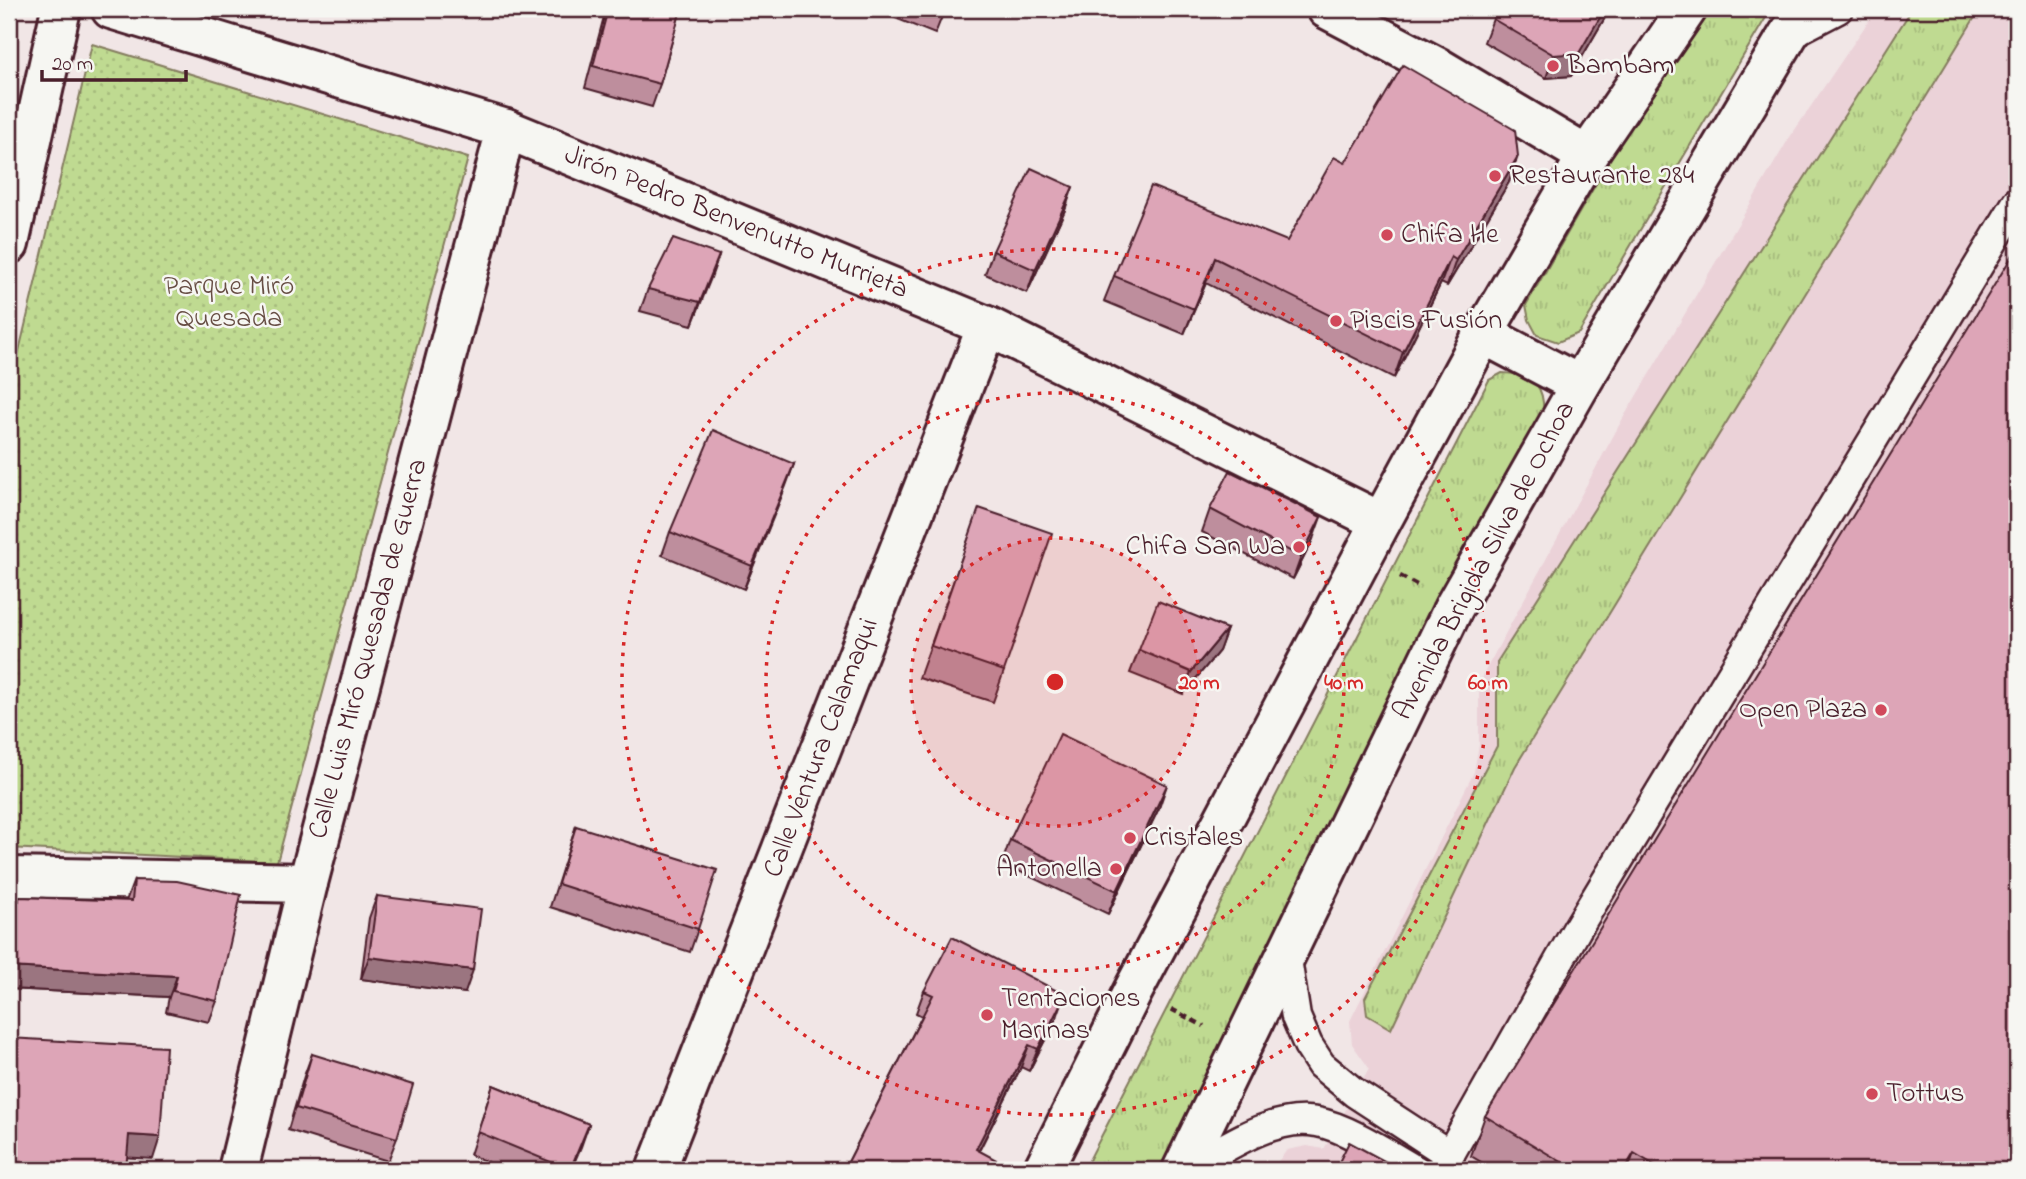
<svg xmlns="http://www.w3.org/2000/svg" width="2026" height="1179" font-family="'Indie Flower',sans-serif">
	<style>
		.built { fill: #ebd2d8 }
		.grass { fill: url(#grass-tufts); stroke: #847c5e; stroke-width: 2 }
		.park { fill: url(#park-dots); stroke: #847c5e; stroke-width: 2 }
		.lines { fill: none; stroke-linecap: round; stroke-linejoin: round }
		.lane-casing { stroke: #4a1f2b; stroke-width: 33 }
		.street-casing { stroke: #4a1f2b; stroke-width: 44 }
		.secondary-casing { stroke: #4a1f2b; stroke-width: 44 }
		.path { stroke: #4a1f2b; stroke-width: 4.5; stroke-dasharray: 7 5; stroke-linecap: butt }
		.lane { stroke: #f6f6f2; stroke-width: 28 }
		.street { stroke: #f6f6f2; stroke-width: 38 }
		.secondary { stroke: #f6f6f2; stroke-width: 38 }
		.wall { fill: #be8e9d; stroke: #4a1f2b; stroke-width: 2 }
		.shaded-wall { fill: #9b7480; stroke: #4a1f2b; stroke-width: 2 }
		.building { fill: #dda5b7; stroke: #4a1f2b; stroke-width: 2 }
		.ring { fill: none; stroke: #d62828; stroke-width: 3.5; stroke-dasharray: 3.5 7 }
		.poi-dot { fill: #d1495b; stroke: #f6f6f2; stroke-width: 2.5 }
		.labels { text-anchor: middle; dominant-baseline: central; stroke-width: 5; stroke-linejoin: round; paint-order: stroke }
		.poi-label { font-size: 28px; fill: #4a1f2b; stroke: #f6f6f2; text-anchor: start }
		.street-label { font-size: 28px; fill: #4a1f2b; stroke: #f6f6f2 }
		.park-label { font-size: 28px; fill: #674e44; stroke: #f6f6f2 }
		.centre { fill: #d62828; stroke: #f6f6f2; stroke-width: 3.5 }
		.ring-label { font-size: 21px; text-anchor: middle; font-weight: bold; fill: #d62828; stroke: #f6f6f2; stroke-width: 5; stroke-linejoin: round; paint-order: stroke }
	</style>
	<defs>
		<pattern id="grass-tufts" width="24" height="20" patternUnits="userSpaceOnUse" patternTransform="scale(1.75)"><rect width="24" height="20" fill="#bfda91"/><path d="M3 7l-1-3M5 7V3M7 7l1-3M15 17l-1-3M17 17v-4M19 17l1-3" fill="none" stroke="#a6bb7d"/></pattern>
		<pattern id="park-dots" width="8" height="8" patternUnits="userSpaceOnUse" patternTransform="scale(1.75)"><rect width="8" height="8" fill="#bfda91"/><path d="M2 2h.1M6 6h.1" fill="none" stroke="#a6bb7d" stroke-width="1.8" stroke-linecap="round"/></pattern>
	</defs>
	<rect width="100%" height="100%" fill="#f1e6e6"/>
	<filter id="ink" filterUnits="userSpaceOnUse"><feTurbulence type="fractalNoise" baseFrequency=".0143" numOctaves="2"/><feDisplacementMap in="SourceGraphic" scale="14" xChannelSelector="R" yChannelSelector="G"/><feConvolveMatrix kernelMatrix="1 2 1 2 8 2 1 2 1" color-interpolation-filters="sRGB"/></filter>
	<g filter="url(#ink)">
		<polygon class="built" points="1883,9 2017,9 2017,1170 1274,1170 1276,1164 1287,1150 1307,1146 1324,1149 1369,1068 1352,1044 1350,1021 1474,772 1479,745 1479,689 1484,673 1622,420 1788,140 1872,16"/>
		<g class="grass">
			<polygon points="1712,9 1771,9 1579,333 1558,342 1537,335 1529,320 1526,305 1612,156"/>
			<polygon points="1912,9 1980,9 1515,767 1391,1029 1367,1015 1365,998 1497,746 1497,662"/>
			<path d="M1502,373C1537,374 1546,388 1543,421L1159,1170H1084L1489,380Z"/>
		</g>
		<polygon class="park" points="92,44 468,158 277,862 9,848 9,393"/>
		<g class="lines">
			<g class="lane-casing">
				<g id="lane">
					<polyline points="1790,34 1838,9"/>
					<polyline points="1286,953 1296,1017 1308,1045 1321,1065 1355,1093 1450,1155"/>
					<path d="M1186,1170C1222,1150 1274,1113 1317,1122C1346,1127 1389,1155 1415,1170"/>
					<polyline points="1441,1170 1577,929 2017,202"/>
				</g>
			</g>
			<g class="street-casing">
				<g id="street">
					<polyline points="111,9 506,129 987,326 1381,522"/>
					<polyline points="1327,9 1439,68 1587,156"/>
					<polyline points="9,244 61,9"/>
					<polyline points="9,877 308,883"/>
					<polyline points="238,1170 308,883 506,129"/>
					<polyline points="656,1170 987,326"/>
				</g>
			</g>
			<g class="secondary-casing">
				<g id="secondary">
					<polyline points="1483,334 1580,385"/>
					<polyline points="1043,1170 1133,991 1381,522 1483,334 1587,156 1687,9"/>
					<polyline points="1182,1170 1454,607 1580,385 1788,35 1806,9"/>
				</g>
			</g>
			<g class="path">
				<polyline points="1400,576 1417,585"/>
				<polyline points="1171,1009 1204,1026"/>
			</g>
			<use href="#lane" class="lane"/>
			<use href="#street" class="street"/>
			<use href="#secondary" class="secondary"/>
		</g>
		<g class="wall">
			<polygon points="606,9 681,9 660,84 652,107 585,88"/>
			<polygon points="881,9 945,9 935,34 880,12"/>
			<polygon points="1610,9 1571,76 1546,78 1484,42 1493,19"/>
			<polygon points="1345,163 1509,182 1447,286 1441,283 1394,378 1206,283 1184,334 1104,301 1114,276 1287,241"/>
			<polygon points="1065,210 1027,293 985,274 993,251"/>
			<polygon points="719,255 692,325 640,311 648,289"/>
			<polygon points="794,464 744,589 662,555 670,532"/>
			<polygon points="1210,509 1313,539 1293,579 1202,532"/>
			<polygon points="968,540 1004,671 993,702 919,678"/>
			<polygon points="1227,629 1219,651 1183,694 1130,673 1139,650"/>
			<polygon points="1159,808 1108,914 1002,863 1010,840"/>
			<polygon points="576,826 698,929 690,952 550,907"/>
			<polygon points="134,880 217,1001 209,1022 166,1012 169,997 9,989 9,900 18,901 19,897 126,901"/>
			<polygon points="377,896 465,993 361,979 369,918"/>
			<polygon points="924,991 1057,1017 1029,1071 1021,1067 979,1151 844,1170 922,1016 916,1013"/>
			<polygon points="312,1054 397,1138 388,1161 288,1130 304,1076"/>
			<polygon points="493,1085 589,1124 571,1170 508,1170 470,1155"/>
			<polygon points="1485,1116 2017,1170 1495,1170 1471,1156"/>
		</g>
		<g class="shaded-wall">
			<polygon points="1605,9 1610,9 1571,76 1546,78 1554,55"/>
			<polygon points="1518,156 1509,182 1447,286 1456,260"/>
			<polygon points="1073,187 1065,210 1027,293 1035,270"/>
			<polygon points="719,255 711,278 692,325 700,302"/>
			<polygon points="1451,257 1441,283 1394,378 1403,352"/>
			<polygon points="1215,258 1206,283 1184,334 1194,309"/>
			<polygon points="794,464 786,486 744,589 752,566"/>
			<polygon points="1321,517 1313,539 1293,579 1301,557"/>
			<polygon points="1227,629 1219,651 1183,694 1191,672"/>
			<polygon points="1167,785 1159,808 1108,914 1117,891"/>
			<polygon points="369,957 473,970 465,993 361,979"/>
			<polygon points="9,967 177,976 169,997 9,989"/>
			<polygon points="1065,995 1057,1017 1029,1071 1038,1049"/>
			<polygon points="1029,1045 1021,1067 969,1170 976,1149"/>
			<polygon points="589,1124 581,1147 571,1170 570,1170"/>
			<polygon points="129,1135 160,1137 153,1159 121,1157"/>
			<polygon points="1634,1153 1628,1170 1624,1170"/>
		</g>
		<g class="building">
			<polygon points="608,9 681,9 660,84 593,66"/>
			<polygon points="1499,9 1605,9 1579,53 1554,55 1493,19"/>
			<polygon points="1403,65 1515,130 1518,156 1456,260 1451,257 1403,352 1215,258 1194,309 1114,276 1151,186 1287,241 1334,157 1345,163"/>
			<polygon points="1031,168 1073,187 1035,270 993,251"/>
			<polygon points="673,239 719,255 700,302 648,289"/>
			<polygon points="2017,248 2017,1170 1663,1170 1634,1153 1624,1170 1575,1170 1485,1116"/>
			<polygon points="713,430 794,464 752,566 670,532"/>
			<polygon points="1230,471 1321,517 1301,557 1210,509"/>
			<polygon points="979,508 1052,533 1004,671 931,646"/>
			<polygon points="1158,601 1227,629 1191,672 1139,650"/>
			<polygon points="1060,734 1167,785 1117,891 1010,840"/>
			<polygon points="576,826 717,870 698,929 558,884"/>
			<polygon points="134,880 177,881 241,895 217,1001 173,991 177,976 9,967 9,900 19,901 19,897 132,901"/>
			<polygon points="377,896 481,909 473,970 369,957"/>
			<polygon points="952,937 1065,995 1038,1049 1029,1045 976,1149 1000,1162 996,1170 844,1170 933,995 924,991"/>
			<polygon points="9,1038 166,1047 160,1137 129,1135 126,1170 9,1170"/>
			<polygon points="312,1054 413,1085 397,1138 296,1108"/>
			<polygon points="493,1085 589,1124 570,1170 478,1132"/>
			<polygon points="1349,1142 1401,1170 1335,1170"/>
		</g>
	</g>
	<circle cx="1055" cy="682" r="144" fill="#d62828" fill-opacity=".12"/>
	<g class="ring">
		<circle cx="1055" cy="682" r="144"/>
		<circle cx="1055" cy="682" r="289"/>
		<circle cx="1055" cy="682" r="433"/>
	</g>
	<g class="poi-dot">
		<circle cx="1553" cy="66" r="7"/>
		<circle cx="1495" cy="176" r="7"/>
		<circle cx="1387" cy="235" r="7"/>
		<circle cx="1336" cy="321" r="7"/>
		<circle cx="1299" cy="547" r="7"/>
		<circle cx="1881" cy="710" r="7"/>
		<circle cx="1130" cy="838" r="7"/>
		<circle cx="1116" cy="869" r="7"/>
		<circle cx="987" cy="1015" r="7"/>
		<circle cx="1872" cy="1094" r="7"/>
	</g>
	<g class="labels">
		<g class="poi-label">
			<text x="1567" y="66">Bambam</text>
			<text x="1509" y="176">Restaurante 284</text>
			<text x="1401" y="235">Chifa He</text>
			<text x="1350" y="321">Piscis Fusión</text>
			<text x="1285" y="547" text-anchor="end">Chifa San Wa</text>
			<text x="1867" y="710" text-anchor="end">Open Plaza</text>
			<text x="1144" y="838">Cristales</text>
			<text x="1102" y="869" text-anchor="end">Antonella</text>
			<text x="1001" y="999">Tentaciones<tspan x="1001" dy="32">Marinas</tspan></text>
			<text x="1886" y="1094">Tottus</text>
		</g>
		<g class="street-label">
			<text transform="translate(736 223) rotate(22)">Jirón Pedro Benvenutto Murrieta</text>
			<text transform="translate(1485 561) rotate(-62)">Avenida Brigida Silva de Ochoa</text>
			<text transform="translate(369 649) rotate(-75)">Calle Luis Miró Quesada de Guerra</text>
			<text transform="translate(822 748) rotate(-69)">Calle Ventura Calamaqui</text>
		</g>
		<g class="park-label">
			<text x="229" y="287">Parque Miró<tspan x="229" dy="32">Quesada</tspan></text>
		</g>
	</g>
	<circle cx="1055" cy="682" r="10" class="centre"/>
	<g class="ring-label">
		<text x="1199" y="689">20 m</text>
		<text x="1344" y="689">40 m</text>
		<text x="1488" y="689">60 m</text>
	</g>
	<rect width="2026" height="1179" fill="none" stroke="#f6f6f2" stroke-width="35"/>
	<rect x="18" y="18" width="1991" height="1144" fill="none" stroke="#4a1f2b" stroke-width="2.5" filter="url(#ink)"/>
	<path d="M42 70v10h144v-10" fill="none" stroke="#4a1f2b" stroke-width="3.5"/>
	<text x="52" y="70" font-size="21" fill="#4a1f2b" stroke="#f6f6f2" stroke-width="5" paint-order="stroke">20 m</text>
</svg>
